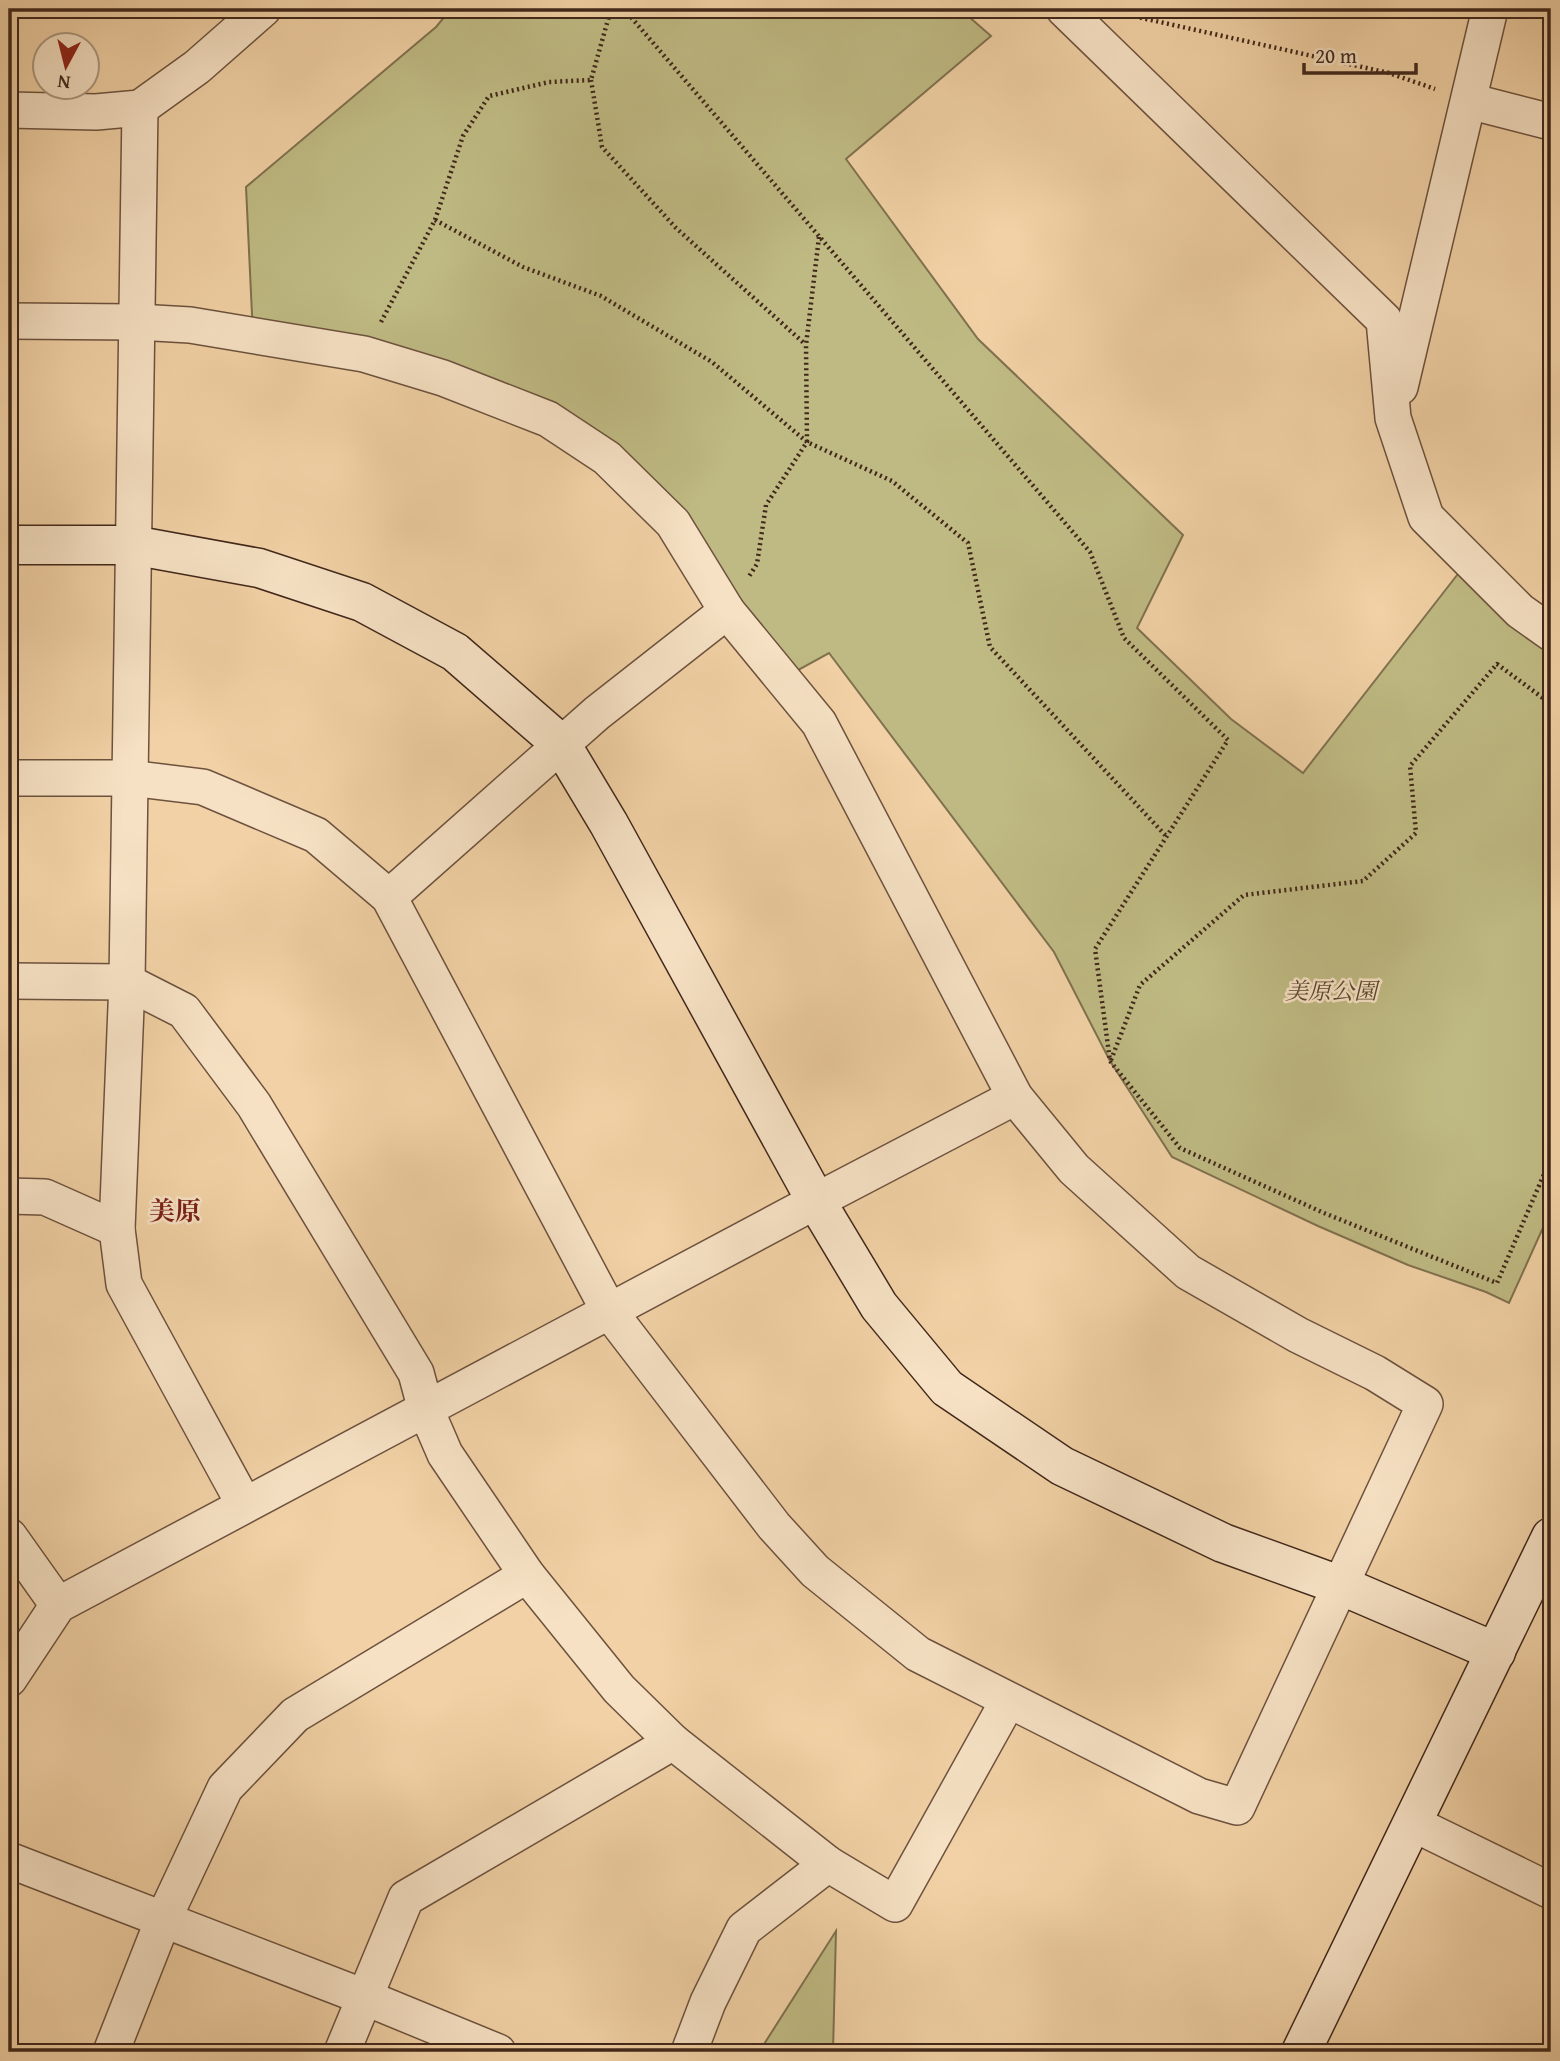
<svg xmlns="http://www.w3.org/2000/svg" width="1560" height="2061" font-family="'Gentium Book Plus','Noto Serif JP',serif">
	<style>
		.green { fill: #bfba83; stroke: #80714f; stroke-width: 2 }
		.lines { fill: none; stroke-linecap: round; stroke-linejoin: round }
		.street-casing { stroke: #6d523e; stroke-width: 38 }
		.secondary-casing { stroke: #41281b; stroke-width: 41 }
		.path { stroke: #41281b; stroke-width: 4.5; stroke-dasharray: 2 3.5; stroke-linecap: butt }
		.street { stroke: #f6e1c4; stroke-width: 35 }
		.secondary { stroke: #f6e1c4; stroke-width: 38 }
		.labels { text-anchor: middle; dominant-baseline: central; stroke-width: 5; stroke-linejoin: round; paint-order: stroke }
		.park-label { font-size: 23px; font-style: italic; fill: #5a4530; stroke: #f6e1c4 }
		.quarter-label { font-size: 26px; font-weight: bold; fill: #7a1f14; stroke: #f6e1c4 }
	</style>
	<rect width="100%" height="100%" fill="#f1d1a5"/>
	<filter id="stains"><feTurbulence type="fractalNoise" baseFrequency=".00286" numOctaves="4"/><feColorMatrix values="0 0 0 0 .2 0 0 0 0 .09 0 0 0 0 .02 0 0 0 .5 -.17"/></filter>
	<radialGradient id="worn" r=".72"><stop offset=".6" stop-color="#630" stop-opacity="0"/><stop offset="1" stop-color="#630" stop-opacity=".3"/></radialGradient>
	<g class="green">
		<polygon points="451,9 960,9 991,36 846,159 978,339 1183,535 1137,628 1231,719 1303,773 1461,570 1551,633 1551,1210 1509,1303 1486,1292 1408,1265 1318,1226 1172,1157 1110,1061 1054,952 829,653 782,679 673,523 548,419 253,336 246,187 436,27"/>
		<polygon points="836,1931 833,2052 759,2052"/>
	</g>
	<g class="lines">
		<g class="street-casing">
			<g id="street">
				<polyline points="1064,9 1384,320 1393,418 1426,517 1520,611 1551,633"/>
				<polyline points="1469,101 1551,122"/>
				<polyline points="140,108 127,982 117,1229 124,1284 244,1504"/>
				<polyline points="9,110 96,112 140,108 197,67 263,9"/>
				<polyline points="9,321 137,322 190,325 364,354 443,378 548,419 607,458 673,523 727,611 819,723 1015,1097 1074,1169 1188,1272 1298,1335 1375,1373 1425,1404 1237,1807 1199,1796 918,1654 815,1571 774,1526 609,1311 389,897 316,835 203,787 129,778 9,778"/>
				<polyline points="1400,387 1490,9"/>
				<polyline points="389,897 597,713 727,611"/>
				<polyline points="9,981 127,982 184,1011 254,1105 416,1373 426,1410 445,1454 527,1575 619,1689 673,1742 828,1864 895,1904 1008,1701"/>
				<polyline points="9,1196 45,1197 117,1229"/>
				<polyline points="9,1536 58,1605"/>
				<polyline points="9,1679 58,1605 816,1201 1015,1097"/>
				<polyline points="1412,1823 1551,1891"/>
				<polyline points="9,1860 364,1997 498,2052"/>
				<polyline points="111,2052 163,1920 225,1788 295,1715 527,1575"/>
				<polyline points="342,2052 406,1898 673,1742"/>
				<polyline points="689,2052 708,2002 744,1929 828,1864"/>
			</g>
		</g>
		<g class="secondary-casing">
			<g id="secondary">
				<polyline points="9,545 132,545 259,568 362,602 455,652 561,744 609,824 816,1201 879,1306 947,1388 1062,1466 1223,1543 1342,1586 1496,1652"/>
				<polyline points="1301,2052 1551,1537"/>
			</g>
		</g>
		<g class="path">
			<polyline points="624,9 1090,552 1124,638 1228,740 1095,949 1110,1061 1180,1148 1324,1213 1497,1283 1551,1158"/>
			<polyline points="1124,14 1389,73 1435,89"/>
			<polyline points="591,80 602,147 676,228 805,344"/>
			<polyline points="435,220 523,267 601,296 712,362 807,442 766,505 757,564 748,578"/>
			<polyline points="819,237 806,345 807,442 892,481 968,543 990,647 1166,836"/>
			<polyline points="381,322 435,220 463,136 489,96 549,82 591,80 611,9"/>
			<polyline points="1111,1060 1140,985 1244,895 1363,881 1416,833 1410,766 1497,664 1551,704"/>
		</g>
		<use href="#street" class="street"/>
		<use href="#secondary" class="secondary"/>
	</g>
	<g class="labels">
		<g class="park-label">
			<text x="1331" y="990">美原公園</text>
		</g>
		<g class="quarter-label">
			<text x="175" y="1210">美原</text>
		</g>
	</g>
	<rect width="1560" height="2061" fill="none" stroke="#f1d1a5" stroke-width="35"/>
	<rect x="10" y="10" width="1539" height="2040" fill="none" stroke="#41281b" stroke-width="3.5"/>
	<rect x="18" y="18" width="1525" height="2026" fill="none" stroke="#41281b" stroke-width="2"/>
	<g transform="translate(66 66) rotate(187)"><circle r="33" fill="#f6e1c4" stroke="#ae9780" stroke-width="2"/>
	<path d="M0-5L12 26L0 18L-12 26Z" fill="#8f2418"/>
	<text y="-10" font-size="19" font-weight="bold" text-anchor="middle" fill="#41281b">N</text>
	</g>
	<path d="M1304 63v10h112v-10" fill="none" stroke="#41281b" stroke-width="3.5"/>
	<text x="1315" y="63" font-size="21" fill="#41281b" stroke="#f6e1c4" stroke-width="5" paint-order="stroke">20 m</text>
	<rect width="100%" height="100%" filter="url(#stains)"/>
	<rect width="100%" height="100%" fill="url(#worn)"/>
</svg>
